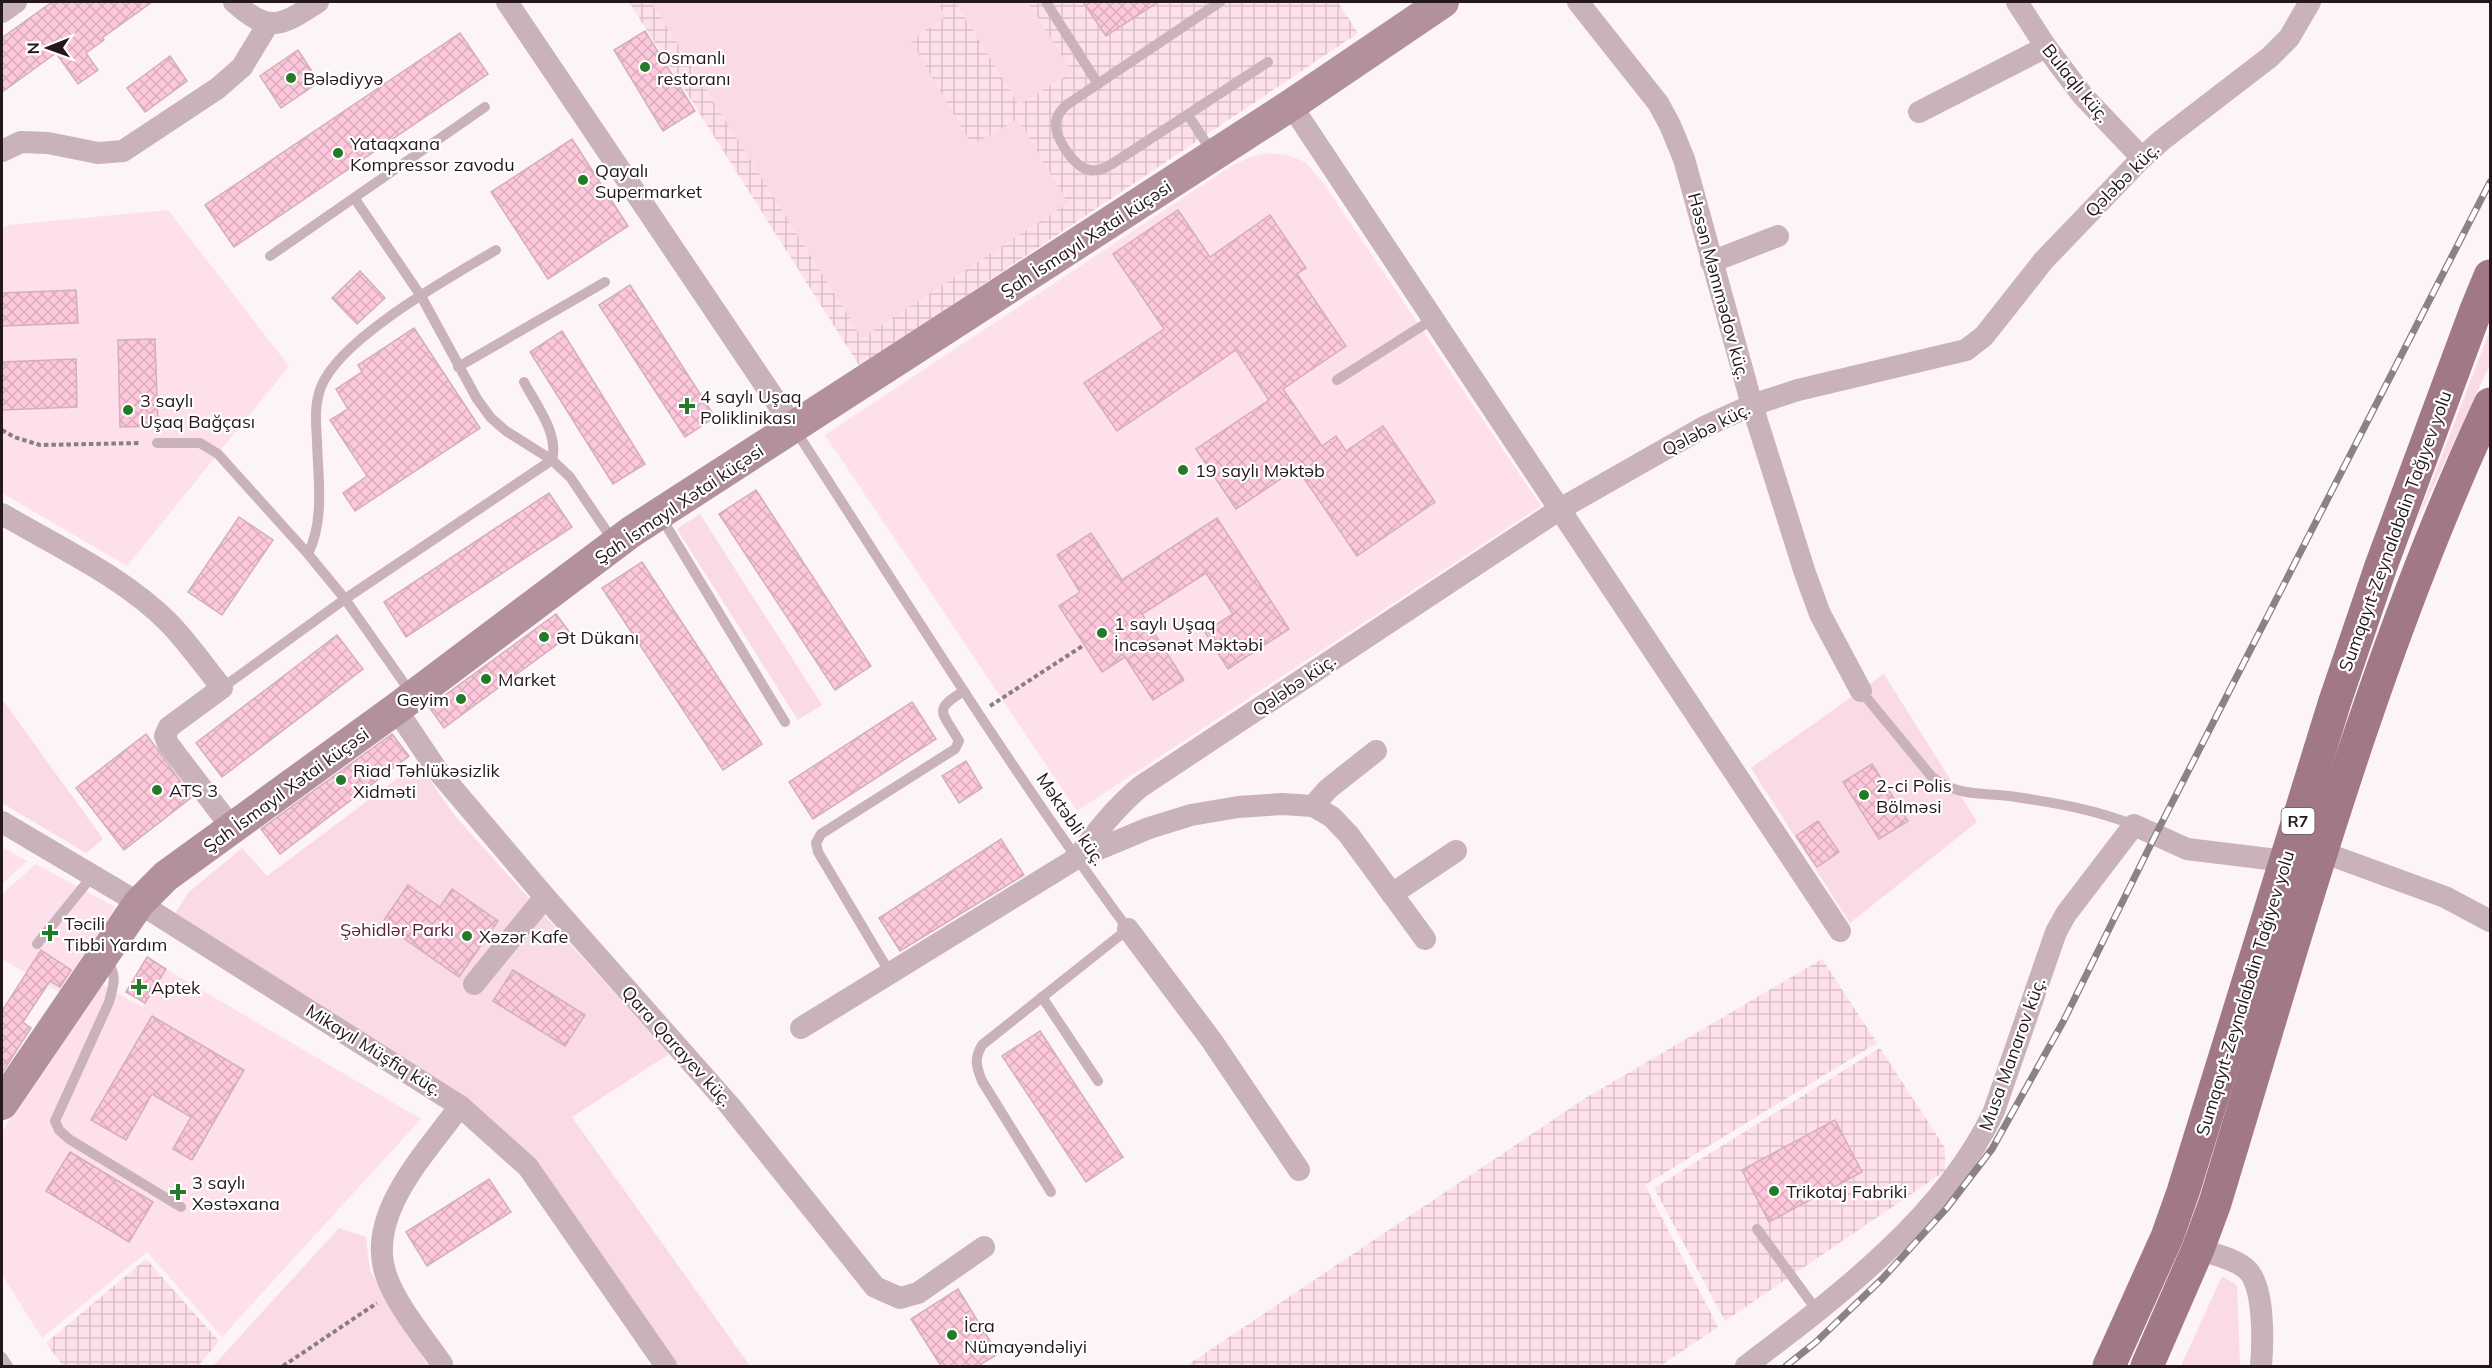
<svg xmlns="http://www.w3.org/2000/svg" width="2492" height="1368" font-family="Mulish,sans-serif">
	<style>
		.built { fill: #fde0eb }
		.industrial { fill: url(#industrial-grid) }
		.green { fill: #fadae5 }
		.building { fill: url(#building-cross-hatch); stroke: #d3afbd; stroke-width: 1.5 }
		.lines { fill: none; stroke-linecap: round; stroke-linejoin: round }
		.path { stroke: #897f83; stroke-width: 4; stroke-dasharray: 4.5 3; stroke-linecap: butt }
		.lane { stroke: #c9b2ba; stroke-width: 10 }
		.street { stroke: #c9b2ba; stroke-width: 22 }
		.secondary { stroke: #b2909d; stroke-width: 32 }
		.primary { stroke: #a17888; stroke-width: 33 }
		.rail-casing { stroke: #8c8286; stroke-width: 7 }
		.rail { stroke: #fff; stroke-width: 4.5; stroke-dasharray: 14; stroke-linecap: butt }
		.poi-dot { fill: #247a27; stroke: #fff; stroke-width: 2 }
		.labels { text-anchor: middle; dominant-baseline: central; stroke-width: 4.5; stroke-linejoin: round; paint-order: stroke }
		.shield { fill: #fff; stroke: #665d61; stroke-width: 1.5 }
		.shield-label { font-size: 16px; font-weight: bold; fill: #25181d }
		.poi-label { font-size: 18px; fill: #25181d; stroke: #fff; text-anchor: start }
		.street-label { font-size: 18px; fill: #25181d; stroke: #fff }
		.park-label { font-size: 18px; fill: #5b1e3b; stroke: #fff }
	</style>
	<defs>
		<pattern id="industrial-grid" width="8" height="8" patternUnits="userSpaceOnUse" patternTransform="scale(1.5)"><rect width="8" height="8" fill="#fde0eb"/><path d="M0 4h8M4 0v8" fill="none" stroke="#d9bfc9"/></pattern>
		<pattern id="building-cross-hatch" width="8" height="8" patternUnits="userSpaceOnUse" patternTransform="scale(1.5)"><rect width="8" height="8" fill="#fdc8dc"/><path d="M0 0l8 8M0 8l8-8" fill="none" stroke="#d9abbc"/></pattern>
	</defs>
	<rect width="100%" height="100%" fill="#fcf4f7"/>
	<g class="built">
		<polygon points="1268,153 1287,155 1305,162 1322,181 1541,506 1077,811 825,435 1231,166 1250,157"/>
		<polygon points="168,210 289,366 127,566 2,493 2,229 8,225"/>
		<polygon points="2,847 27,861 2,884"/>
		<polygon points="36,864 115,907 61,993 2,959 2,894"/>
		<polygon points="166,969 421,1119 222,1337 147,1252 42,1338 2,1275 2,1132 97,982 142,1007"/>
	</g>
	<g class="industrial">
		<polygon points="629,2 1338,2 1358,33 860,367"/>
		<polygon points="1822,959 1877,1043 1645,1185 1718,1327 1660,1366 1186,1366 1584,1099"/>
		<polygon points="1880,1048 1945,1148 1945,1171 1725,1321 1654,1188"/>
		<polygon points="146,1259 219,1341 198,1366 63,1366 46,1343"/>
	</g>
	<g class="green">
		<polygon points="651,2 937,2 946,16 911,41 972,145 1018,119 1068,203 862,338"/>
		<polygon points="955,2 1028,2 1072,72 1019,105"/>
		<polygon points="2490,330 2490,364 2414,528"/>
		<polygon points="700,514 822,705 798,720 677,529"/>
		<polygon points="1884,674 1977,822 1850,923 1751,768"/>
		<polygon points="2,699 103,839 86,853 2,803"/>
		<polygon points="418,763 455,816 669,1054 572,1117 750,1366 666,1366 528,1167 171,920 188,893 242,848 267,876"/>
		<polygon points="339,1228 366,1237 370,1271 428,1366 213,1366"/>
		<polygon points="2222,1276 2237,1285 2240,1366 2181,1366"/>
	</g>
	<g class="building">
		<polygon points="52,2 152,2 102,38 104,40 86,53 98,70 78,84 56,53 2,92 2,38"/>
		<polygon points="1083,2 1158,2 1106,36"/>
		<polygon points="645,31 695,111 663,131 614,50"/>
		<polygon points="460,33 488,74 234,247 205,205"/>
		<polygon points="298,50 319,82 281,108 260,76"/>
		<polygon points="170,56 187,81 145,112 127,88"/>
		<polygon points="572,139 628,226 548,279 491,192"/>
		<polygon points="1178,210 1210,257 1270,215 1306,268 1297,274 1346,346 1283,389 1322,446 1336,436 1346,451 1383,426 1435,502 1357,556 1297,468 1236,509 1196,449 1269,400 1236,350 1117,431 1084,383 1164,329 1113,254"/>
		<polygon points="360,271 385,298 357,324 332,298"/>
		<polygon points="630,285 715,417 685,437 599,305"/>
		<polygon points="76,290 78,323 2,326 2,293"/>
		<polygon points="414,328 480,428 355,511 343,493 367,476 330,420 348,409 336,389 362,372 358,365"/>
		<polygon points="562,331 645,464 613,484 530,352"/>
		<polygon points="155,339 158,426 120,427 118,340"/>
		<polygon points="76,359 77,407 2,410 2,362"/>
		<polygon points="756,490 871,666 835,690 719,514"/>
		<polygon points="549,493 572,527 406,637 384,602"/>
		<polygon points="239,517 273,540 222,615 188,592"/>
		<polygon points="1217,518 1289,629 1228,669 1205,632 1233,614 1206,573 1142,614 1184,680 1153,700 1125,657 1102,672 1059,606 1080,592 1057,555 1091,533 1122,580"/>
		<polygon points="642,562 762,744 723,770 602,588"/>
		<polygon points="556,614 571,634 444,728 429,707"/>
		<polygon points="337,635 363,669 222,777 196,743"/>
		<polygon points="912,702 936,739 813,819 789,782"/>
		<polygon points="146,734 192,797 124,850 76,788"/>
		<polygon points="392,734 409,756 280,854 261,829"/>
		<polygon points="966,761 982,788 959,803 942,776"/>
		<polygon points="1872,764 1908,821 1879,839 1843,782"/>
		<polygon points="1818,821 1839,852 1817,867 1796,836"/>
		<polygon points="1001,839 1024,875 900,951 879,918"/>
		<polygon points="408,885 440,907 452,889 498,921 459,977 382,923"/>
		<polygon points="41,950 71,970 60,987 50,981 23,1022 31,1028 2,1073 2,1011"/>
		<polygon points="147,957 166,969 145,1003 126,992"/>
		<polygon points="513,970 585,1015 565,1046 493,1001"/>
		<polygon points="152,1016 244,1070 192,1160 173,1149 191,1117 152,1094 126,1140 91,1120"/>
		<polygon points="1040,1031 1123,1157 1086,1182 1002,1056"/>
		<polygon points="1835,1120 1862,1172 1769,1222 1742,1170"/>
		<polygon points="70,1152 153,1202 129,1242 46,1191"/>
		<polygon points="489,1179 511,1212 427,1266 406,1232"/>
		<polygon points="958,1289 998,1354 978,1366 941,1366 911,1319"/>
	</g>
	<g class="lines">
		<g class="path">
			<polyline points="2,430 14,437 40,445 141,443"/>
			<polyline points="990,706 1084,645"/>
			<polyline points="283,1366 377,1303"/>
		</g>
		<g class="lane">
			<polyline points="1046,2 1098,84"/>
			<path d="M1220,2L1065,106C1061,111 1056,116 1056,122C1054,137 1074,167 1089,170C1098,172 1104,168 1112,164L1268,62"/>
			<polyline points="1188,115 1212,152"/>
			<path d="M355,199L421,296L477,399L491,418L506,431L552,460C559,433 536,405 524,382"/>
			<polyline points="270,256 485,107"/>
			<polyline points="458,367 605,282"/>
			<polyline points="1337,380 1433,319"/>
			<path d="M794,428C903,596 1009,768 1128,929L982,1045C974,1059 976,1066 982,1081L1051,1192"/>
			<polyline points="157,443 200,443 218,454 308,554"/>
			<polyline points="661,517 785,722"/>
			<polyline points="222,688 345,599 552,460 570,477 614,542"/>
			<path d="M1861,691L1932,777C1959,798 1984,792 2016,797C2057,803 2096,810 2134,825"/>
			<path d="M411,693L345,599L308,554C325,519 318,479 317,441C316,422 314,405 321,387C340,338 449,278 496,250"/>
			<polyline points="37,944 93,875"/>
			<path d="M105,959C118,974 114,984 109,1002L55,1121L59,1130L69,1139L181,1207"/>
			<path d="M890,973L818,852L816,843L821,834L955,749L959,741C943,712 931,711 964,691"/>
			<polyline points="1042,997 1098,1081"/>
			<polyline points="1757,1229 1818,1312"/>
			<polyline points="2,1357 8,1366"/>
		</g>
		<g class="street">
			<path d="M234,2C269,34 281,26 318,2"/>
			<polyline points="507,2 794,428"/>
			<polyline points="1578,2 1658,103 1670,125 1684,159 1752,405 1805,573 1820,614 1861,691"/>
			<polyline points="2017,2 2046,47 2083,96 2142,158"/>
			<polyline points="2,12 16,2"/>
			<polyline points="1291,105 1840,931"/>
			<polyline points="1919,112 2046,47"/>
			<polyline points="2,151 21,142 48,143 98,153 123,151 218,88 242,67 268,24"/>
			<polyline points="1711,262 1778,236"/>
			<path d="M2,514C58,547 124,577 170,624C189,644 205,667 222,688L169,727L165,736L168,744L232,828"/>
			<polyline points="396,709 437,770 545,897 730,1106 875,1287 900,1298 918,1293 984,1247"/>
			<polyline points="1313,806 1328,789 1376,751"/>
			<polyline points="2,822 139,903 460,1106 528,1167 666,1366"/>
			<polyline points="2322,852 2445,897 2490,921"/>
			<path d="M1077,858C1096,832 1115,808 1140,787L1560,509L1704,427L1752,405L1798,390L1966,350L1984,336L2044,260L2142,158L2162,140L2270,57L2289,38L2310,2"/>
			<polyline points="1392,894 1456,851"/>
			<polyline points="1128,929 1212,1041 1299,1170"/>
			<polyline points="474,984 545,897"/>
			<polyline points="801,1028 1077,858 1149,828 1191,815 1238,807 1282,804 1313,806 1332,817 1349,835 1425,939"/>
			<path d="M2198,1249C2212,1254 2233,1258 2245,1268C2265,1283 2263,1342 2261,1366"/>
			<path d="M442,1364C424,1338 396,1305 386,1275C365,1214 427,1152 460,1106"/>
			<path d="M1746,1366C1836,1298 1946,1215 1994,1111L2056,932L2066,914L2134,825L2187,849L2285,861"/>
		</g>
		<polyline class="secondary" points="2,1104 139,903 166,876 396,709 631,532 1291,105 1443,2"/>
		<g class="primary">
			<polyline points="2109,1366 2167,1237 2183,1192 2335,701 2381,566 2476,310 2490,276"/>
			<path d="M2147,1366L2198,1249L2215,1203C2297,934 2371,659 2490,404"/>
		</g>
		<g class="rail-casing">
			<polyline id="rail" points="1786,1366 1816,1342 1882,1279 1946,1209 1992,1149 2063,1022 2155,836 2490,182"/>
		</g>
		<use href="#rail" class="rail"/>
	</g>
	<g class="poi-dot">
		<circle cx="645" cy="67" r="6"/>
		<circle cx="291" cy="78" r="6"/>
		<circle cx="338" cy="153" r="6"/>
		<circle cx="583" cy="180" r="6"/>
		<path d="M684 397h6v6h6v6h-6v6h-6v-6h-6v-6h6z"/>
		<circle cx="128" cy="410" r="6"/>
		<circle cx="1183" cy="470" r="6"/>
		<circle cx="1102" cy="633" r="6"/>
		<circle cx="544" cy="637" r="6"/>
		<circle cx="486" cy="679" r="6"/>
		<circle cx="461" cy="699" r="6"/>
		<circle cx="341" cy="780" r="6"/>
		<circle cx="157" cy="790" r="6"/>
		<circle cx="1864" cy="795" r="6"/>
		<path d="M47 924h6v6h6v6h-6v6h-6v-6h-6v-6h6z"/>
		<circle cx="467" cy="936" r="6"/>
		<path d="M136 978h6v6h6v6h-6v6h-6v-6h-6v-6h6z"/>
		<circle cx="1774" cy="1191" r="6"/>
		<path d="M175 1183h6v6h6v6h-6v6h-6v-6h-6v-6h6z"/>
		<circle cx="952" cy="1335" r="6"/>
	</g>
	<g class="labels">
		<rect class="shield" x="2281.5" y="808" width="33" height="26" rx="4.5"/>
		<g class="shield-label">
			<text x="2298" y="821">R7</text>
		</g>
		<g class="poi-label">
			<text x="657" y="57">Osmanlı<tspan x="657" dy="21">restoranı</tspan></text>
			<text x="303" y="78">Bələdiyyə</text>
			<text x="350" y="143">Yataqxana<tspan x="350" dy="21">Kompressor zavodu</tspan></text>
			<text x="595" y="170">Qayalı<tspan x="595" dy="21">Supermarket</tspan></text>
			<text x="700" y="396">4 saylı Uşaq<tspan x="700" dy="21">Poliklinikası</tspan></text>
			<text x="140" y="400">3 saylı<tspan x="140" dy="21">Uşaq Bağçası</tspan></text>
			<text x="1195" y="470">19 saylı Məktəb</text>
			<text x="1114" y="623">1 saylı Uşaq<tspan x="1114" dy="21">İncəsənət Məktəbi</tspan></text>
			<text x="556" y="637">Ət Dükanı</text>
			<text x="498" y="679">Market</text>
			<text x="449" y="699" text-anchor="end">Geyim</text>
			<text x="353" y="770">Riad Təhlükəsizlik<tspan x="353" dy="21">Xidməti</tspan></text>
			<text x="1876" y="785">2-ci Polis<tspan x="1876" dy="21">Bölməsi</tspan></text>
			<text x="169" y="790">ATS 3</text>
			<text x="64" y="923">Təcili<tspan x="64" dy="21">Tibbi Yardım</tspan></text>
			<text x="479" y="936">Xəzər Kafe</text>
			<text x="151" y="987">Aptek</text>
			<text x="192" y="1182">3 saylı<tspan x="192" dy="21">Xəstəxana</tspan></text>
			<text x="1786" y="1191">Trikotaj Fabriki</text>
			<text x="964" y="1325">İcra<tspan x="964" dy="21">Nümayəndəliyi</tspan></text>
		</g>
		<g class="street-label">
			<text transform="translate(2076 83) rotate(51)">Bulaqlı küç.</text>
			<text transform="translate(2122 180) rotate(-45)">Qələbə küç.</text>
			<text transform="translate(1086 239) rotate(-33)">Şah İsmayıl Xətai küçəsi</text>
			<text transform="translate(1719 286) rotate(75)">Həsən Məmmədov küç.</text>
			<text transform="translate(1706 429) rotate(-27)">Qələbə küç.</text>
			<text transform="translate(679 504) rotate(-34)">Şah İsmayıl Xətai küçəsi</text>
			<text transform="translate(2395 531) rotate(-70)">Sumqayıt-Zeynalabdin Tağıyev yolu</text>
			<text transform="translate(1294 685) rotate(-34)">Qələbə küç.</text>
			<text transform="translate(286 790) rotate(-36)">Şah İsmayıl Xətai küçəsi</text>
			<text transform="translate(1071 819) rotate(56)">Məktəbli küç.</text>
			<text transform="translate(2245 993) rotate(-73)">Sumqayıt-Zeynalabdin Tağıyev yolu</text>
			<text transform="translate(677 1046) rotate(48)">Qara Qarayev küç.</text>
			<text transform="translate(374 1050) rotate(32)">Mikayıl Müşfiq küç.</text>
			<text transform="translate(2012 1054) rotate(-70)">Musa Manarov küç.</text>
		</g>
		<g class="park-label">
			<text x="397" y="929">Şəhidlər Parkı</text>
		</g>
	</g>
	<rect width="2492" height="1368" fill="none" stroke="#25181d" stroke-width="6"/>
	<g transform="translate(48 48) rotate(269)" stroke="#ffffff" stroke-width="4.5" paint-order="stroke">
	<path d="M0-4.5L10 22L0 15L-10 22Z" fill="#25181d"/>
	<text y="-9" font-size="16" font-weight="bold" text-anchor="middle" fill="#25181d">N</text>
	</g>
</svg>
